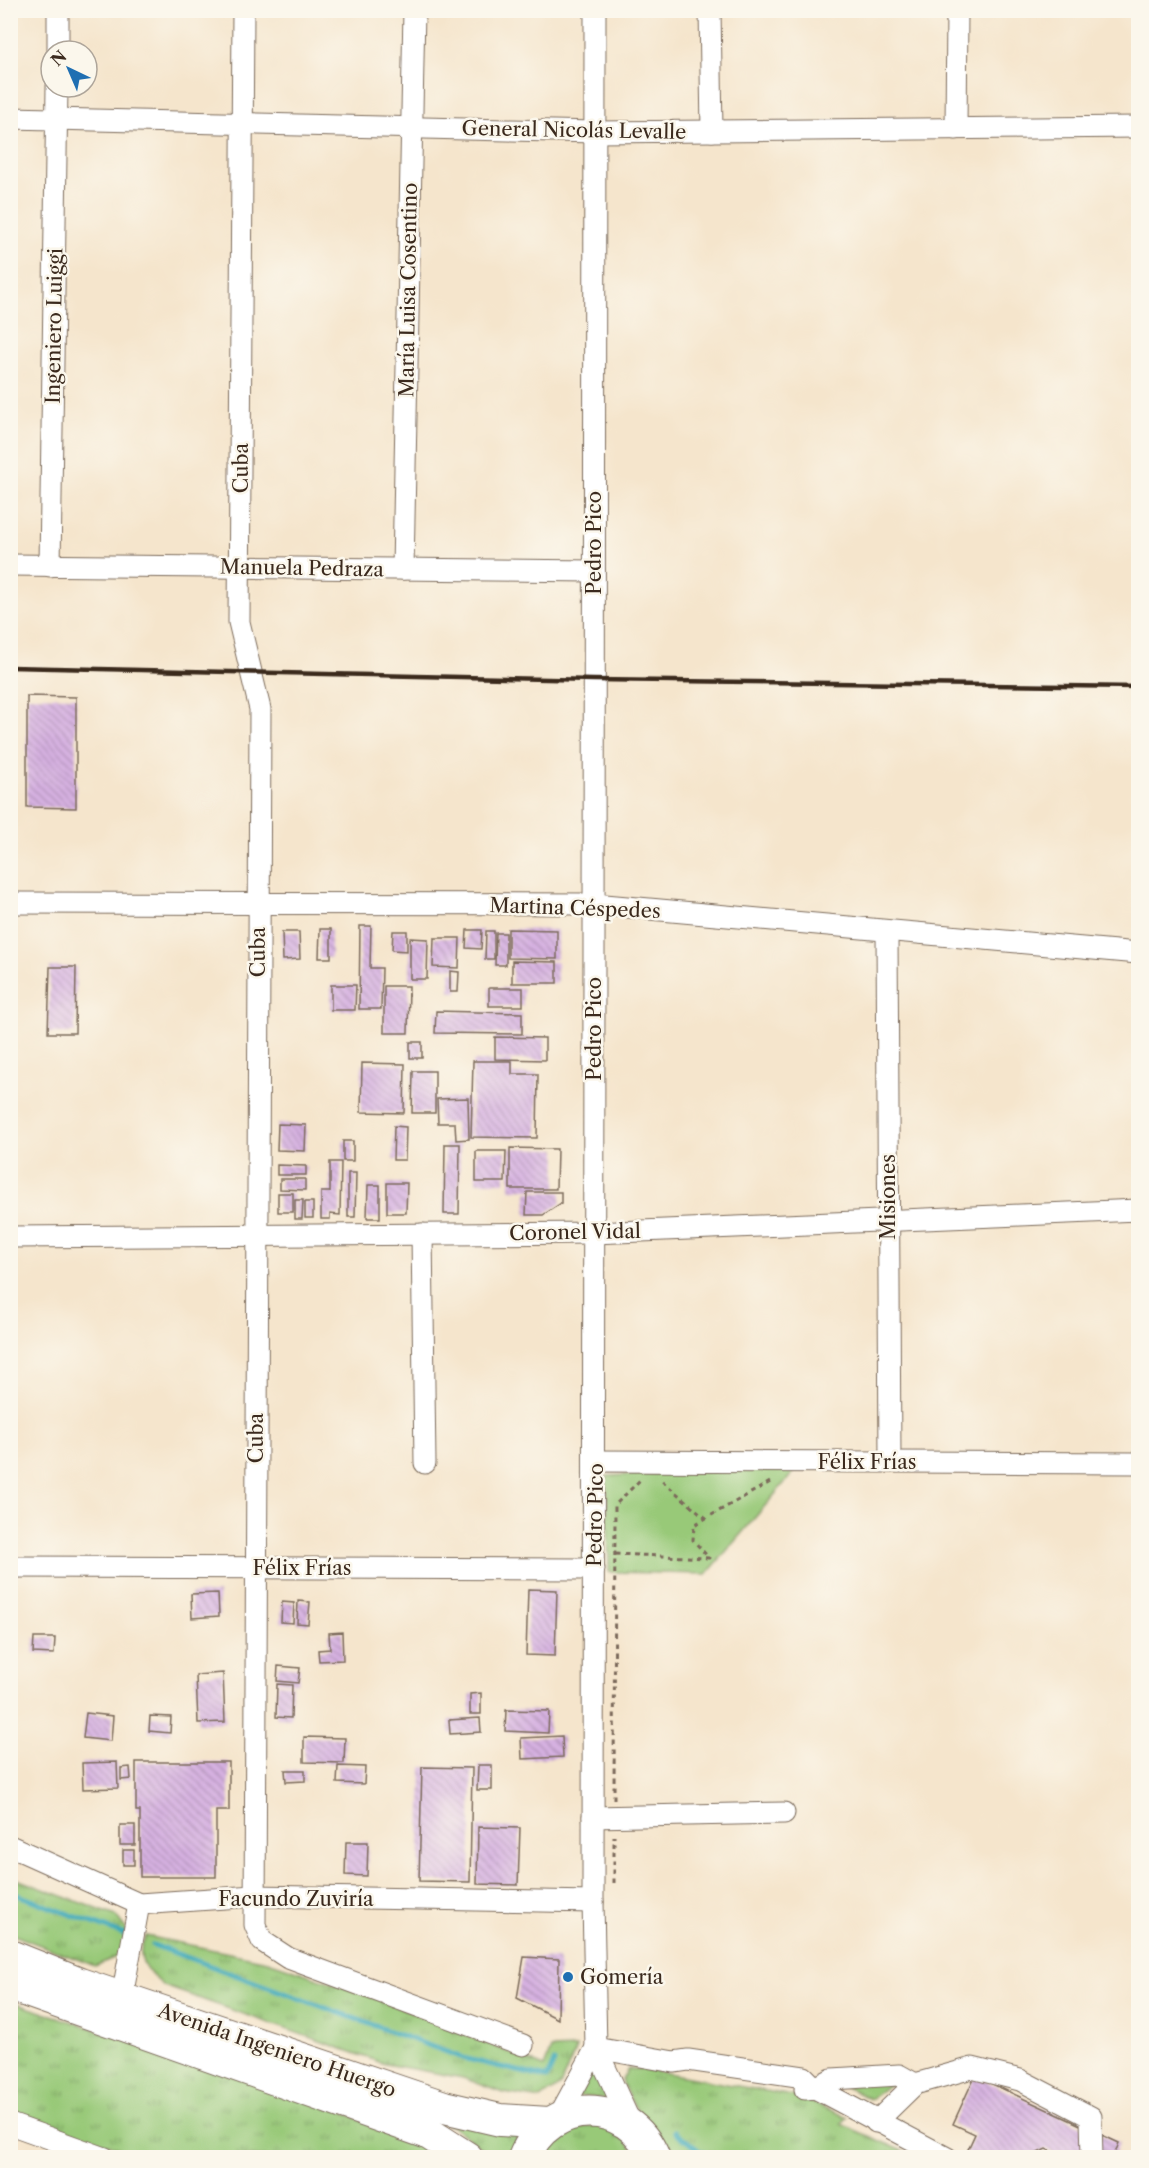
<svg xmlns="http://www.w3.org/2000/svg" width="1149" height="2168" font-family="'Libre Caslon Text',serif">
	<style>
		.grass { fill: url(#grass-tufts); stroke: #6a7a4b; stroke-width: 1.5 }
		.green { fill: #98c978; stroke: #6a7a4b; stroke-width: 1.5 }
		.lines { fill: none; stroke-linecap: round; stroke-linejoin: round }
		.stream { stroke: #3ba9ba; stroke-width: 5 }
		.building { fill: url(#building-back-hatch) }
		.minor-casing { stroke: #7c6b5b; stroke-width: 23 }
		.highway-casing { stroke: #7c6b5b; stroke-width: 34 }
		.path { stroke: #7c6b5b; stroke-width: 3; stroke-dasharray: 4.5 4.5; stroke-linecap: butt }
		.minor { stroke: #fff; stroke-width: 21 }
		.highway { stroke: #fff; stroke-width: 32 }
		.rail { stroke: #3b2a1e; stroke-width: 4.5 }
		.poi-dot { fill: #1f6fb2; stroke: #fbf7ec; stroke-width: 2 }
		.labels { text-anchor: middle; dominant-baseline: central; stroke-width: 5; stroke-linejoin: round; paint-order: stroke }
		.street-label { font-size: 20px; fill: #3b2a1e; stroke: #fbf7ec }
		.poi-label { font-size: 20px; fill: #3b2a1e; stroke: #fbf7ec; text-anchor: start }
	</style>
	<defs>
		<pattern id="grass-tufts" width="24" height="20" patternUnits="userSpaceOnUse" patternTransform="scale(1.5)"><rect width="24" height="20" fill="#98c978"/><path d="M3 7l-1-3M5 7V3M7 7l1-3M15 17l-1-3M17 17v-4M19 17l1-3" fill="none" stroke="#7da362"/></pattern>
		<pattern id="building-back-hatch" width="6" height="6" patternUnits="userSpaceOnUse" patternTransform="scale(1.5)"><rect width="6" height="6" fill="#d6b1e1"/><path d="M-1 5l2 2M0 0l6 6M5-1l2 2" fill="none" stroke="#af90b6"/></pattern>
	</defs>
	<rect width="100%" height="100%" fill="#fbf7ec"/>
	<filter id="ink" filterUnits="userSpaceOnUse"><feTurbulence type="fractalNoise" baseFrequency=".0167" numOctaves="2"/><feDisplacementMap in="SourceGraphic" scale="12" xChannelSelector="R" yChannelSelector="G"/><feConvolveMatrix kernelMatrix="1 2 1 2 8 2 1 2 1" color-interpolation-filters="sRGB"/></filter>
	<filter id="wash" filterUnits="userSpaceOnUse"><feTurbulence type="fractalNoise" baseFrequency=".008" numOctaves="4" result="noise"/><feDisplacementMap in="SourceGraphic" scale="24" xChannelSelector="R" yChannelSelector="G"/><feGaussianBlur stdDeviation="1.35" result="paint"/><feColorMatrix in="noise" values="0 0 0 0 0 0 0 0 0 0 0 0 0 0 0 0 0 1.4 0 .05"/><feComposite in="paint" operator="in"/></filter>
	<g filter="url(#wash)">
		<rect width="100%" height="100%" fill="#f5e5cc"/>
		<g class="grass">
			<polygon points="11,1877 116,1916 126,1929 126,1944 114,1958 95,1966 11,1934"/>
			<path d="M146,1936L268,1961L382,2000L544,2067L551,2049L576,2048L561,2084L541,2099L504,2093L463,2078L385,2064L164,1986C147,1972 133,1958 146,1936Z"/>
			<polygon points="11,2002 320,2102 446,2157 143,2157 11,2110"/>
			<path d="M628,2069H645L798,2097L848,2117L841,2124L917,2157H680C659,2136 630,2109 622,2080Z"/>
			<polygon points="594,2071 607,2096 607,2099 577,2096"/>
			<polygon points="897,2078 870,2099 836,2082"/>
			<polygon points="382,2101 521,2132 511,2157 493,2157 452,2126"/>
			<path d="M598,2125L627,2140L637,2158H541C558,2130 568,2130 598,2125Z"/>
		</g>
		<polygon class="green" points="798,1467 707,1574 609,1572 607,1476"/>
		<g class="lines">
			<g class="stream">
				<polyline points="10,1892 125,1935"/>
				<polyline points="153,1945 463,2058 547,2078 554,2062"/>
				<polyline points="675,2131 698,2150 715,2158"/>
			</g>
		</g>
		<g id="blocks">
			<g class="building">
				<polygon points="27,696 76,697 76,808 27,807"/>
				<polygon points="360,926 371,926 370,968 382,968 381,1009 359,1009"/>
				<polygon points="320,929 331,929 331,958 319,958"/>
				<polygon points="508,929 557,930 557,959 508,958"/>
				<polygon points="467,930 482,930 481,949 466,948"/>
				<polygon points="393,931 407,931 407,951 392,950"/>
				<polygon points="486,931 494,931 494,959 485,959"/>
				<polygon points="282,932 299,932 300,959 283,960"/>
				<polygon points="496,933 506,933 506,965 495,965"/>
				<polygon points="410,938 428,939 427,979 410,979"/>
				<polygon points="434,938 460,938 459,968 433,967"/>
				<polygon points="512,961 557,962 557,983 512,983"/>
				<polygon points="50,967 76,967 75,1033 48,1033"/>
				<polygon points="450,971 459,972 458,992 450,992"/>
				<polygon points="331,985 356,985 355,1010 331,1010"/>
				<polygon points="384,986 409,986 408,1033 384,1033"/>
				<rect x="489" y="988" width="34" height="18"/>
				<polygon points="436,1011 522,1013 522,1034 435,1033"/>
				<polygon points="495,1037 545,1038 545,1060 495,1059"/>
				<rect x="410" y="1042" width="12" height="16"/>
				<polygon points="473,1061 512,1061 512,1074 538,1074 537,1138 471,1137"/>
				<polygon points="362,1063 405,1064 404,1113 361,1112"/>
				<polygon points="413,1071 435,1071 435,1113 412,1113"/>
				<polygon points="468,1098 469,1139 456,1140 455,1123 438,1123 437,1099"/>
				<polygon points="278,1124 306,1125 305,1151 277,1150"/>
				<polygon points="394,1126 406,1127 405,1160 393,1160"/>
				<rect x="343" y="1141" width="10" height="20"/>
				<polygon points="445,1144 460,1144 459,1214 444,1214"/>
				<polygon points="510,1148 557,1149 556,1189 510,1189"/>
				<polygon points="476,1151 506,1151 505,1182 476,1182"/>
				<polygon points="330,1162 341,1162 340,1215 330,1214 330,1219 321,1219 321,1192 330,1192"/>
				<polygon points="277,1165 306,1166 306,1175 277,1175"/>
				<polygon points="348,1173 356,1173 355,1217 348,1217"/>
				<polygon points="280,1179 305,1179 305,1190 280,1189"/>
				<polygon points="387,1183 407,1183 406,1213 387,1213"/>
				<polygon points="368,1185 380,1185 380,1218 367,1218"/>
				<polygon points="527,1192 561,1192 561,1203 543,1215 526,1215"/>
				<rect x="278" y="1193" width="15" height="19"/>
				<polygon points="295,1200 303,1200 302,1219 295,1219"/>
				<rect x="305" y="1202" width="8" height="16"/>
				<polygon points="528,1589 557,1590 555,1656 526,1655"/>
				<polygon points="218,1593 219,1616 192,1618 191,1594"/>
				<polygon points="298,1601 310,1602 308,1624 297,1623"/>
				<polygon points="282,1602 294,1603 293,1623 281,1622"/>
				<polygon points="342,1632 343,1660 319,1661 318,1650 330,1649 329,1633"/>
				<polygon points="34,1638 55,1638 54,1654 33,1653"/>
				<polygon points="278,1666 300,1668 298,1683 277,1681"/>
				<polygon points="223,1673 225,1722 198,1723 196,1675"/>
				<polygon points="277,1684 292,1685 291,1718 276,1717"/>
				<polygon points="481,1693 481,1714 470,1714 470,1694"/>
				<polygon points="506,1710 549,1711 548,1733 505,1731"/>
				<polygon points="86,1713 113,1716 111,1741 83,1738"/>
				<polygon points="150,1716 171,1717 170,1733 149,1731"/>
				<polygon points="480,1718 481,1732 450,1734 449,1720"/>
				<polygon points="562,1736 563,1757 522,1759 521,1738"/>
				<polygon points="304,1737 345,1738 344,1763 304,1762"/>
				<polygon points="117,1762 118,1788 83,1789 82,1763"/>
				<polygon points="136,1762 229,1762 229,1811 216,1811 216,1877 140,1877 140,1811 136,1811"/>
				<polygon points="478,1765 492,1765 492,1790 477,1790"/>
				<polygon points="338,1766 365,1767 364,1784 337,1783"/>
				<polygon points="130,1767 131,1779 121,1780 121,1768"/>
				<polygon points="422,1767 472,1768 470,1882 419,1881"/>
				<polygon points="285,1770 305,1770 305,1781 286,1782"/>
				<rect x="120" y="1825" width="15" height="20"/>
				<polygon points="478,1827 520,1828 518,1885 477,1884"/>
				<polygon points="346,1842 368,1842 367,1876 345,1875"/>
				<rect x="123" y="1850" width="11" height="15"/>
				<polygon points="524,1957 559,1959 558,2019 517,1998"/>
				<polygon points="975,2076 1119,2143 1113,2158 1064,2158 1046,2149 1027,2158 964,2158 975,2134 953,2124"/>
			</g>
		</g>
	</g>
	<g filter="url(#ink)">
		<use href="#blocks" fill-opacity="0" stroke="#7c6b5b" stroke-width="1.5"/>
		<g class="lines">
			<g class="minor-casing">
				<g id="minor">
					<polyline points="243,10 239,622 260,709 255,1925 262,1941 288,1958 523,2045"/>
					<polyline points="595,10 593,1902 596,2048 632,2126"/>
					<polyline points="710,10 712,131"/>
					<polyline points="58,51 58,10"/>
					<polyline points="10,118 595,132 1138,127"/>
					<polyline points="956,129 957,10"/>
					<polyline points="10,565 594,571"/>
					<polyline points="50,566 57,87"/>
					<polyline points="403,569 414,10"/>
					<polyline points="10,903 594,904 1138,953"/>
					<polyline points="887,932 890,1462"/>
					<polyline points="422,1234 425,1463"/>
					<polyline points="10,1237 594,1233 1138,1210"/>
					<polyline points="595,1461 1138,1463"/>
					<polyline points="10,1567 594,1569"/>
					<polyline points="593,1817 784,1813"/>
					<polyline points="10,1846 139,1904 254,1896 593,1902"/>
					<polyline points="122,1997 139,1904"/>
					<polyline points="596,2048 674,2062 688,2060 804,2077 815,2088 947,2158"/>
					<polyline points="805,2089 815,2088 832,2079 899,2075 915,2084"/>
					<polyline points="558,2118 596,2048"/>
					<polyline points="876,2122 915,2084 972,2068 1020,2080 1091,2117 1092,2158"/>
					<polyline points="10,2124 105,2158"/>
				</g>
			</g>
			<g class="highway-casing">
				<g id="highway">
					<polyline points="10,1956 80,1984 444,2107 500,2120 549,2123"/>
					<polyline points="10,1985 428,2133 467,2158"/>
					<path d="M524,2158C549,2096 629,2096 654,2158"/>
				</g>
			</g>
			<g class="path">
				<polyline points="662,1481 706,1518"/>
				<polyline points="615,1554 709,1558 693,1540 694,1525 772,1481"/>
				<polyline points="614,1799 615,1505 640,1480"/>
				<polyline points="614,1883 614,1836"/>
			</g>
			<use href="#minor" class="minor"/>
			<use href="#highway" class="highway"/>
			<polyline class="rail" points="10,667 594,680 1138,687"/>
		</g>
	</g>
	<circle class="poi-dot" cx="568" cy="1977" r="6"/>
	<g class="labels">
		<g class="street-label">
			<text transform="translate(574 130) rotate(1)">General Nicolás Levalle</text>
			<text transform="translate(408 290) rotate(-89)">María Luisa Cosentino</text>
			<text transform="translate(54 326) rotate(-89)">Ingeniero Luiggi</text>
			<text transform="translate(241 468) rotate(-90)">Cuba</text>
			<text transform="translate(594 543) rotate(-90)">Pedro Pico</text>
			<text transform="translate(302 568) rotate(1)">Manuela Pedraza</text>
			<text transform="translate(575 908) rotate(2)">Martina Céspedes</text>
			<text transform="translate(258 952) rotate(-90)">Cuba</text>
			<text transform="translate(594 1029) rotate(-90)">Pedro Pico</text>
			<text transform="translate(888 1197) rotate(-90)">Misiones</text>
			<text transform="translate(575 1232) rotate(-1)">Coronel Vidal</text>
			<text transform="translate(256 1438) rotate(-90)">Cuba</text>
			<text x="867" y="1462">Félix Frías</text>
			<text transform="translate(595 1515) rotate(-89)">Pedro Pico</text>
			<text x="302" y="1568">Félix Frías</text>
			<text x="296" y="1899">Facundo Zuviría</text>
			<text transform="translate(277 2050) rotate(19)">Avenida Ingeniero Huergo</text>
		</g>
		<g class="poi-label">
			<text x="580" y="1977">Gomería</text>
		</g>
	</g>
	<rect width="1149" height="2168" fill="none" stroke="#fbf7ec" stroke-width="36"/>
	<g transform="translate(69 69) rotate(316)"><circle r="28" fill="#fbf7ec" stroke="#aea59a" stroke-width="1.5"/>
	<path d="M0-4.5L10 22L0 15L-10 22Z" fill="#1f6fb2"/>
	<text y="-9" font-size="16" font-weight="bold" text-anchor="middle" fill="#3b2a1e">N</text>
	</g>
</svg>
